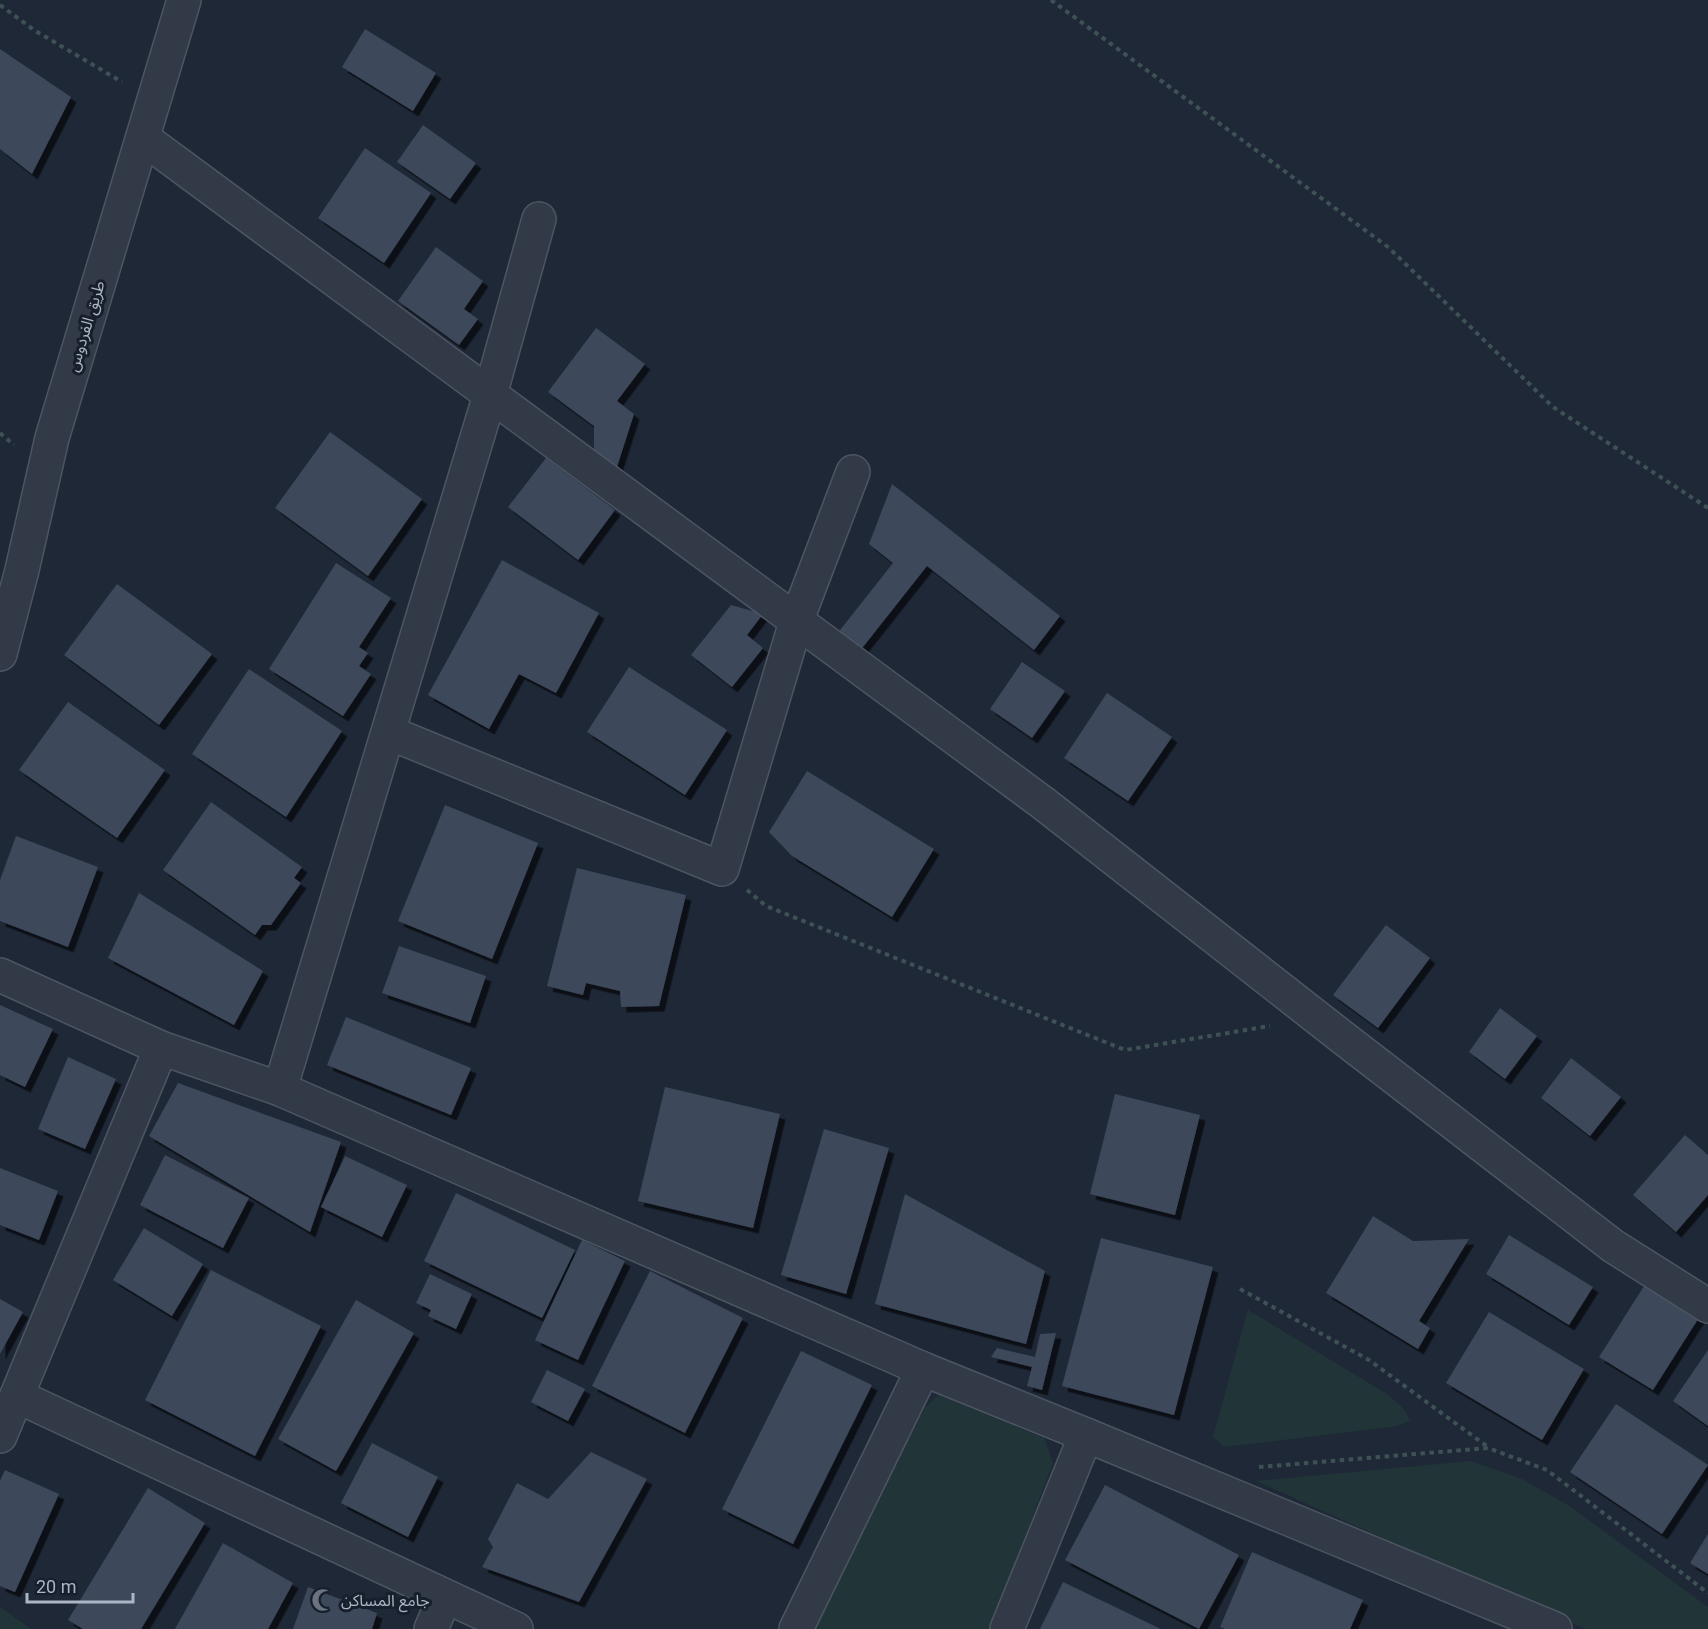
<svg xmlns="http://www.w3.org/2000/svg" width="1708" height="1629" font-family="Roboto,'Noto Sans Arabic',sans-serif">
	<style>
		.green { fill: #213538 }
		.building { fill: #3c485a; filter: url(#shadow) }
		.lines { fill: none; stroke-linecap: round; stroke-linejoin: round }
		.minor-casing { stroke: #4d5563; stroke-width: 36 }
		.tertiary-casing { stroke: #4d5563; stroke-width: 36 }
		.path { stroke: #3e5256; stroke-width: 4; stroke-dasharray: 4.5 4.5; stroke-linecap: butt }
		.minor { stroke: #323a48; stroke-width: 33 }
		.tertiary { stroke: #323a48; stroke-width: 33 }
		.labels { text-anchor: middle; dominant-baseline: central; stroke-width: 6; stroke-linejoin: round; paint-order: stroke }
		.street-label { font-size: 16px; fill: #acb5c5; stroke: #181f2c }
		.poi-label { font-size: 16px; fill: #acb5c5; stroke: #181f2c; text-anchor: start }
	</style>
	<defs>
		<filter id="shadow"><feDropShadow dx="5.5" dy="5.5" stdDeviation="0" flood-color="#0009"/></filter>
	</defs>
	<rect width="100%" height="100%" fill="#1f2837"/>
	<g class="green">
		<polygon points="1248,1310 1387,1394 1404,1409 1410,1420 1398,1426 1224,1447 1213,1437"/>
		<polygon points="938,1395 1044,1438 1053,1463 990,1629 810,1629 925,1408"/>
		<polygon points="1471,1461 1522,1479 1568,1505 1708,1607 1708,1629 1585,1629 1256,1481"/>
		<polygon points="0,1607 31,1629 0,1629"/>
	</g>
	<g class="building">
		<polygon points="365,29 436,73 413,111 342,67"/>
		<polygon points="0,49 71,97 32,174 0,149"/>
		<polygon points="423,125 476,163 450,199 397,162"/>
		<polygon points="365,148 431,193 384,263 318,218"/>
		<polygon points="436,247 483,281 464,309 478,319 459,345 398,301"/>
		<polygon points="596,328 645,364 617,401 634,414 616,470 594,454 594,426 548,392"/>
		<polygon points="330,432 422,499 368,576 275,508"/>
		<polygon points="546,458 615,510 578,560 508,507"/>
		<polygon points="892,484 1060,616 1034,650 927,566 859,652 837,634 893,563 869,544"/>
		<polygon points="502,560 599,613 556,693 519,674 489,729 428,695"/>
		<polygon points="336,563 391,598 359,647 368,653 359,666 371,674 343,716 269,669"/>
		<polygon points="117,584 212,654 159,725 64,655"/>
		<polygon points="731,605 763,614 747,635 763,648 732,687 691,655"/>
		<polygon points="1022,662 1065,691 1032,738 990,709"/>
		<polygon points="629,667 727,730 685,795 587,732"/>
		<polygon points="249,669 342,731 286,817 192,754"/>
		<polygon points="1107,693 1172,737 1128,801 1064,758"/>
		<polygon points="68,702 165,770 117,838 19,770"/>
		<polygon points="807,771 934,849 892,917 792,856 769,832"/>
		<polygon points="211,802 302,867 294,878 301,883 271,925 262,925 255,935 163,870"/>
		<polygon points="445,805 538,843 492,959 398,921"/>
		<polygon points="16,836 98,867 68,947 0,921 0,880"/>
		<polygon points="577,868 686,895 659,1006 621,1007 620,991 586,983 583,995 547,986"/>
		<polygon points="139,893 263,971 234,1025 108,958"/>
		<polygon points="1386,925 1430,958 1378,1028 1333,995"/>
		<polygon points="399,946 486,976 470,1023 382,993"/>
		<polygon points="0,1005 53,1029 25,1087 0,1075"/>
		<polygon points="1500,1008 1537,1036 1505,1079 1469,1052"/>
		<polygon points="346,1017 471,1068 451,1115 327,1065"/>
		<polygon points="68,1057 116,1079 85,1149 38,1129"/>
		<polygon points="1571,1058 1621,1097 1590,1136 1541,1098"/>
		<polygon points="178,1083 341,1142 310,1232 149,1136"/>
		<polygon points="665,1087 780,1114 753,1228 638,1201"/>
		<polygon points="1115,1094 1200,1115 1175,1215 1090,1194"/>
		<polygon points="824,1129 889,1148 846,1294 781,1275"/>
		<polygon points="1685,1135 1708,1155 1708,1195 1676,1232 1633,1195"/>
		<polygon points="165,1155 249,1198 223,1248 140,1205"/>
		<polygon points="345,1156 407,1185 382,1237 321,1207"/>
		<polygon points="0,1168 58,1191 39,1240 0,1225"/>
		<polygon points="456,1193 575,1250 542,1318 424,1261"/>
		<polygon points="905,1194 1045,1271 1026,1344 875,1304"/>
		<polygon points="1373,1216 1413,1241 1469,1239 1419,1321 1430,1328 1418,1349 1326,1293"/>
		<polygon points="144,1228 203,1264 172,1316 113,1280"/>
		<polygon points="1509,1235 1593,1287 1569,1325 1486,1274"/>
		<polygon points="1101,1238 1213,1267 1174,1415 1062,1386"/>
		<polygon points="582,1240 625,1261 578,1360 535,1340"/>
		<polygon points="211,1270 321,1326 255,1456 145,1400"/>
		<polygon points="650,1271 743,1318 685,1433 592,1386"/>
		<polygon points="430,1274 472,1294 456,1329 428,1316 431,1310 416,1303"/>
		<polygon points="1646,1283 1700,1316 1653,1390 1599,1357"/>
		<polygon points="0,1299 23,1312 0,1354"/>
		<polygon points="356,1300 414,1333 336,1471 278,1439"/>
		<polygon points="1489,1312 1584,1369 1542,1440 1446,1383"/>
		<polygon points="1056,1333 1042,1390 1027,1386 1032,1367 991,1357 997,1348 1035,1357 1040,1334"/>
		<polygon points="1708,1350 1708,1426 1673,1401"/>
		<polygon points="801,1351 872,1385 793,1544 722,1509"/>
		<polygon points="547,1370 585,1389 568,1421 531,1402"/>
		<polygon points="1616,1404 1708,1465 1662,1534 1570,1472"/>
		<polygon points="372,1443 438,1477 408,1537 341,1503"/>
		<polygon points="591,1452 647,1479 579,1602 482,1567 493,1547 488,1539 517,1483 548,1499"/>
		<polygon points="5,1470 59,1494 15,1592 0,1586 0,1481"/>
		<polygon points="1105,1485 1239,1555 1199,1629 1065,1560"/>
		<polygon points="148,1488 205,1523 141,1629 83,1629 68,1620"/>
		<polygon points="1708,1534 1708,1574 1690,1563"/>
		<polygon points="223,1543 293,1583 268,1629 175,1629"/>
		<polygon points="1252,1552 1363,1600 1350,1629 1225,1629 1220,1627"/>
		<polygon points="1063,1582 1161,1629 1040,1629"/>
		<polygon points="308,1587 377,1613 372,1629 293,1629"/>
	</g>
	<g class="lines">
		<g class="minor-casing">
			<g id="minor">
				<polyline points="143,138 1043,803 1342,1037 1613,1246 1708,1306"/>
				<polyline points="390,733 722,869 796,622 853,472"/>
				<polyline points="0,975 161,1048 280,1089 923,1369 1086,1435"/>
				<polyline points="280,1089 490,395 539,219"/>
				<polyline points="17,1396 516,1629"/>
				<polyline points="0,1436 161,1048"/>
				<polyline points="431,1629 445,1597"/>
				<polyline points="796,1629 923,1369"/>
				<polyline points="1007,1629 1086,1435 1555,1629"/>
			</g>
		</g>
		<g class="tertiary-casing">
			<polyline id="tertiary" points="0,654 22,570 52,438 184,0"/>
		</g>
		<g class="path">
			<polyline points="1051,0 1388,247 1553,407 1708,508"/>
			<polyline points="0,5 34,30 122,82"/>
			<polyline points="0,433 14,445"/>
			<polyline points="747,890 766,906 1125,1050 1270,1026"/>
			<polyline points="1240,1289 1369,1360 1488,1447"/>
			<polyline points="1259,1467 1488,1448 1547,1470 1708,1593"/>
		</g>
		<use href="#minor" class="minor"/>
		<use href="#tertiary" class="tertiary"/>
	</g>
	<defs>
		<g id="mosque-bare" transform="scale(1.8)"><path d="M3.5-4.9A6 6 0 1 0 3.5 4.9A5 5 0 1 1 3.5-4.9Z" fill="#6b7280" stroke="#181f2c" stroke-width="2.5" paint-order="stroke"/></g>
	</defs>
	<g fill-rule="evenodd">
		<use href="#mosque-bare" x="323" y="1600"/>
	</g>
	<g class="labels">
		<g class="street-label">
			<text transform="translate(86 326) rotate(-73)">طريق الفردوس</text>
		</g>
		<g class="poi-label">
			<text x="341" y="1600">جامع المساكن</text>
		</g>
	</g>
	<path d="M27 1593v9h106v-9" fill="none" stroke="#acb5c5" stroke-width="3"/>
	<text x="36" y="1593" font-size="18" fill="#acb5c5" stroke="#181f2c" stroke-width="4.5" paint-order="stroke">20 m</text>
</svg>
